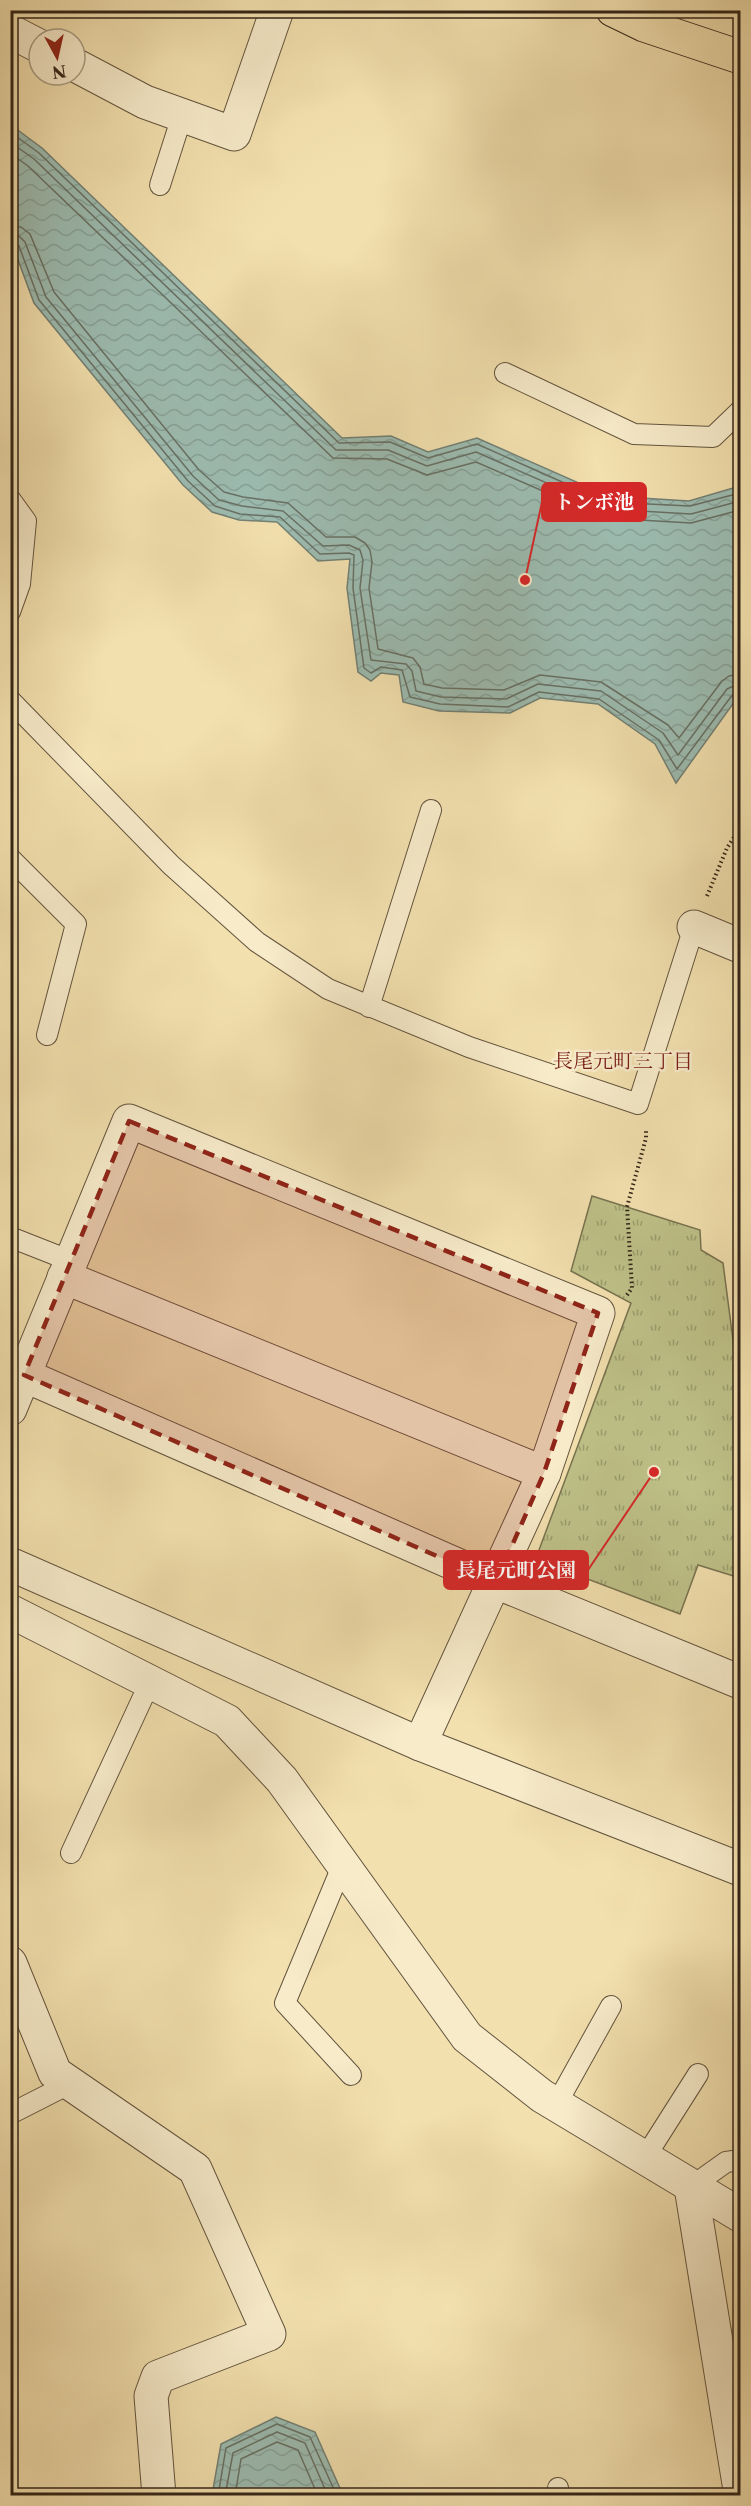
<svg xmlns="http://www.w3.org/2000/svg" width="751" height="2506" font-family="'Libre Caslon Text','Noto Serif JP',serif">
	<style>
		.grass { fill: url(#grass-tufts); stroke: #787350; stroke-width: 1.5 }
		.water { fill: url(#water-waves); stroke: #728074; stroke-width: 1.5 }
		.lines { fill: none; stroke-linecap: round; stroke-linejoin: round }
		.shore { stroke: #687064; stroke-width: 1.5 }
		.service-casing { stroke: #63543e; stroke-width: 22 }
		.minor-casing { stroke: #63543e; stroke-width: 35 }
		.primary-casing { stroke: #332518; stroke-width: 35 }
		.path { stroke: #332518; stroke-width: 4; stroke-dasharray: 1.5 3; stroke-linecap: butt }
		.service { stroke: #f7ebca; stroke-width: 20 }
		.minor { stroke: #f7ebca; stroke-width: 33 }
		.primary { stroke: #f2e0ae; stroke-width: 33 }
		.marked { fill: #8f2418; fill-opacity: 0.2; stroke: #8f2418; stroke-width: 4.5; stroke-dasharray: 12 8; stroke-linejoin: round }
		.labels { text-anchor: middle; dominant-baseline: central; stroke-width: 5; stroke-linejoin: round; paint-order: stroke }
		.neighbourhood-label { font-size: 20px; fill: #7a1f14; stroke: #f7ebca }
		.leader { fill: none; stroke: #d62828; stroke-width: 2 }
		.callout-dot { fill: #d62828; stroke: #f7ebca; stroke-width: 2 }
		.callout { fill: #d62828; stroke: #d62828; stroke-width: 2 }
		.callout-label { font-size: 20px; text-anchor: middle; font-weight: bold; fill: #fff }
	</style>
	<defs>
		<pattern id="grass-tufts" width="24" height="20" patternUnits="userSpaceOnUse" patternTransform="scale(1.5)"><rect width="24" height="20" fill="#bec188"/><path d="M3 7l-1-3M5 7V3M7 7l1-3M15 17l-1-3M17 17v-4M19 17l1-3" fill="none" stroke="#9b9d6e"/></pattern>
		<pattern id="water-waves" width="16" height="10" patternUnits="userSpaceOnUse" patternTransform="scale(1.5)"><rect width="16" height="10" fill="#9cbcb1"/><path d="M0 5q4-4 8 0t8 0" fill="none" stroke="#87a198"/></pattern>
	</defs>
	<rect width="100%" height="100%" fill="#f2e0ae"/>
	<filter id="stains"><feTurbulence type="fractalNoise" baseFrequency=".00333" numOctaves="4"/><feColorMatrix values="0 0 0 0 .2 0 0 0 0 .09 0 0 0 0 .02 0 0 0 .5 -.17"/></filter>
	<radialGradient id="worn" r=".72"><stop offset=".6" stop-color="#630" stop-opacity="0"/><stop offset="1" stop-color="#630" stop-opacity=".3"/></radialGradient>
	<polygon class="grass" points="592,1196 700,1230 701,1250 723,1263 740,1394 740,1578 698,1565 680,1614 545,1563 539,1550 631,1303 571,1271"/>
	<g class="water">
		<polygon points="11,125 42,148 342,438 391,436 428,452 477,438 608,496 689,501 740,486 740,694 676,783 655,744 598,704 540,698 510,713 439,711 403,702 399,675 381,673 371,681 358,672 347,588 350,559 318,561 277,522 239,520 212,512 183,485 34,303 11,241"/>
		<polygon points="276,2417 315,2432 343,2495 212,2495 221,2444"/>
	</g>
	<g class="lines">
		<g class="shore">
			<polyline points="10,132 39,153 339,443 390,442 428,458 477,444 607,502 690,506 740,493"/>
			<polyline points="10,142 34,159 336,450 388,450 427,466 476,452 606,509 691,514 740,501"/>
			<polyline points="10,153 28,166 333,458 387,459 427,475 476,462 605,518 691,523 740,510"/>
			<polyline points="10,226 21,227 30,234 54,292 199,470 224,492 243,497 288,503 326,537 355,537 365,543 370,550 372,562 369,588 378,649 413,658 420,667 424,684 442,688 504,690 540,675 601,682 668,725 679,738 722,681 729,676 740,674"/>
			<polyline points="10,235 19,236 25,242 46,297 193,476 219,500 242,506 283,511 323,546 349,545 360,550 363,560 360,588 371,660 406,664 412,671 416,691 441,697 506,699 538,684 601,691 663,733 678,755 727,689 740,683"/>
			<polyline points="10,242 19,246 39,300 188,481 215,506 240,514 280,517 320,554 349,553 354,555 353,588 364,668 371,673 381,667 402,670 410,697 440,704 508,707 539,692 599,699 659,740 677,769 733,694 740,691"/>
			<polyline points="218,2496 226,2448 277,2424 310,2437 337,2496"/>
			<polyline points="225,2496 233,2453 277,2432 305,2443 328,2496"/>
			<polyline points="235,2496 241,2459 277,2442 298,2450 318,2496"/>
		</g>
		<g class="service-casing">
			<g id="service">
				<polyline points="160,185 182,116"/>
				<polyline points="505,373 634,434 713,437 740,411"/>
				<polyline points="10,499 26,521 20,584 10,612"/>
				<polyline points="10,700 171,865 257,942 328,989 469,1047 638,1104 694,927"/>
				<polyline points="10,858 76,924 47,1035"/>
				<polyline points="369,1007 431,810"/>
				<polyline points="10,1237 71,1261"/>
				<polyline points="71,1853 150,1682"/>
				<polyline points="343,1864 285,2003 351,2075"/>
				<polyline points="556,2105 611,2006"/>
				<polyline points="10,2114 71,2083"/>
				<polyline points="644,2159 698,2074"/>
				<polyline points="691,2187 726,2162 740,2160"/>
				<polyline points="558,2488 559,2496"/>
			</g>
		</g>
		<g class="minor-casing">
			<g id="minor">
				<polyline points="10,31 39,46"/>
				<polyline points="75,65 145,102 234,134 277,10"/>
				<polyline points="694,927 740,946"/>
				<polyline points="64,1277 544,1473"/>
				<polyline points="10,1369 496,1582 740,1682"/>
				<polyline points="10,1409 129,1121 598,1313 544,1473 420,1744"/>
				<polyline points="10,1564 420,1744 740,1869"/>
				<polyline points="10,1611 227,1721 282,1780 467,2037 542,2096 740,2215"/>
				<polyline points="10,1963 55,2073 195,2169 269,2334 158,2377 151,2396 159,2496"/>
				<polyline points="691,2187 740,2490"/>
			</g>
		</g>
		<g class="primary-casing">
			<polyline id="primary" points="613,10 644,25 740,57"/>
		</g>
		<g class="path">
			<polyline points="707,896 727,848 740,828"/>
			<polyline points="627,1295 632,1288 627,1207 646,1138 646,1129"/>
		</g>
		<use href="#service" class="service"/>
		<use href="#minor" class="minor"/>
		<use href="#primary" class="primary"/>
	</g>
	<path class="marked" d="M129,1121L598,1313L544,1473L496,1582L24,1375Z"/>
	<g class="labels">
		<g class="neighbourhood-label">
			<text x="623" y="1061">長尾元町三丁目</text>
		</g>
	</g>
	<path class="leader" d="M525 580L542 502M654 1472L588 1570"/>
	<g class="callout-dot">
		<circle cx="525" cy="580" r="6"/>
		<circle cx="654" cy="1472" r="6"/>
	</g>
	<g class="callout">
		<rect x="542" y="483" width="104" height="38" rx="6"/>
		<rect x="444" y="1551" width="144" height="38" rx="6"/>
	</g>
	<g class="callout-label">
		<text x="594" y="509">トンボ池</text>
		<text x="516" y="1577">長尾元町公園</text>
	</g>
	<rect width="751" height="2506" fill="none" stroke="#f2e0ae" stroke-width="36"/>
	<rect x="12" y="12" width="727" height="2482" fill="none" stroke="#332518" stroke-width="3"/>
	<rect x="18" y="18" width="715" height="2470" fill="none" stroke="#332518" stroke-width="1.5"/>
	<g transform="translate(57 57) rotate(172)"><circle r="28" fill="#f7ebca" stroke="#a99c83" stroke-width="1.5"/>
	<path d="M0-4.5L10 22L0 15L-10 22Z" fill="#8f2418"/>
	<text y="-9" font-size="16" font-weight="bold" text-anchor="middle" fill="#332518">N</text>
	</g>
	<rect width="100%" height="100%" filter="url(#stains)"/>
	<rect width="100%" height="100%" fill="url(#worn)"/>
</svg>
